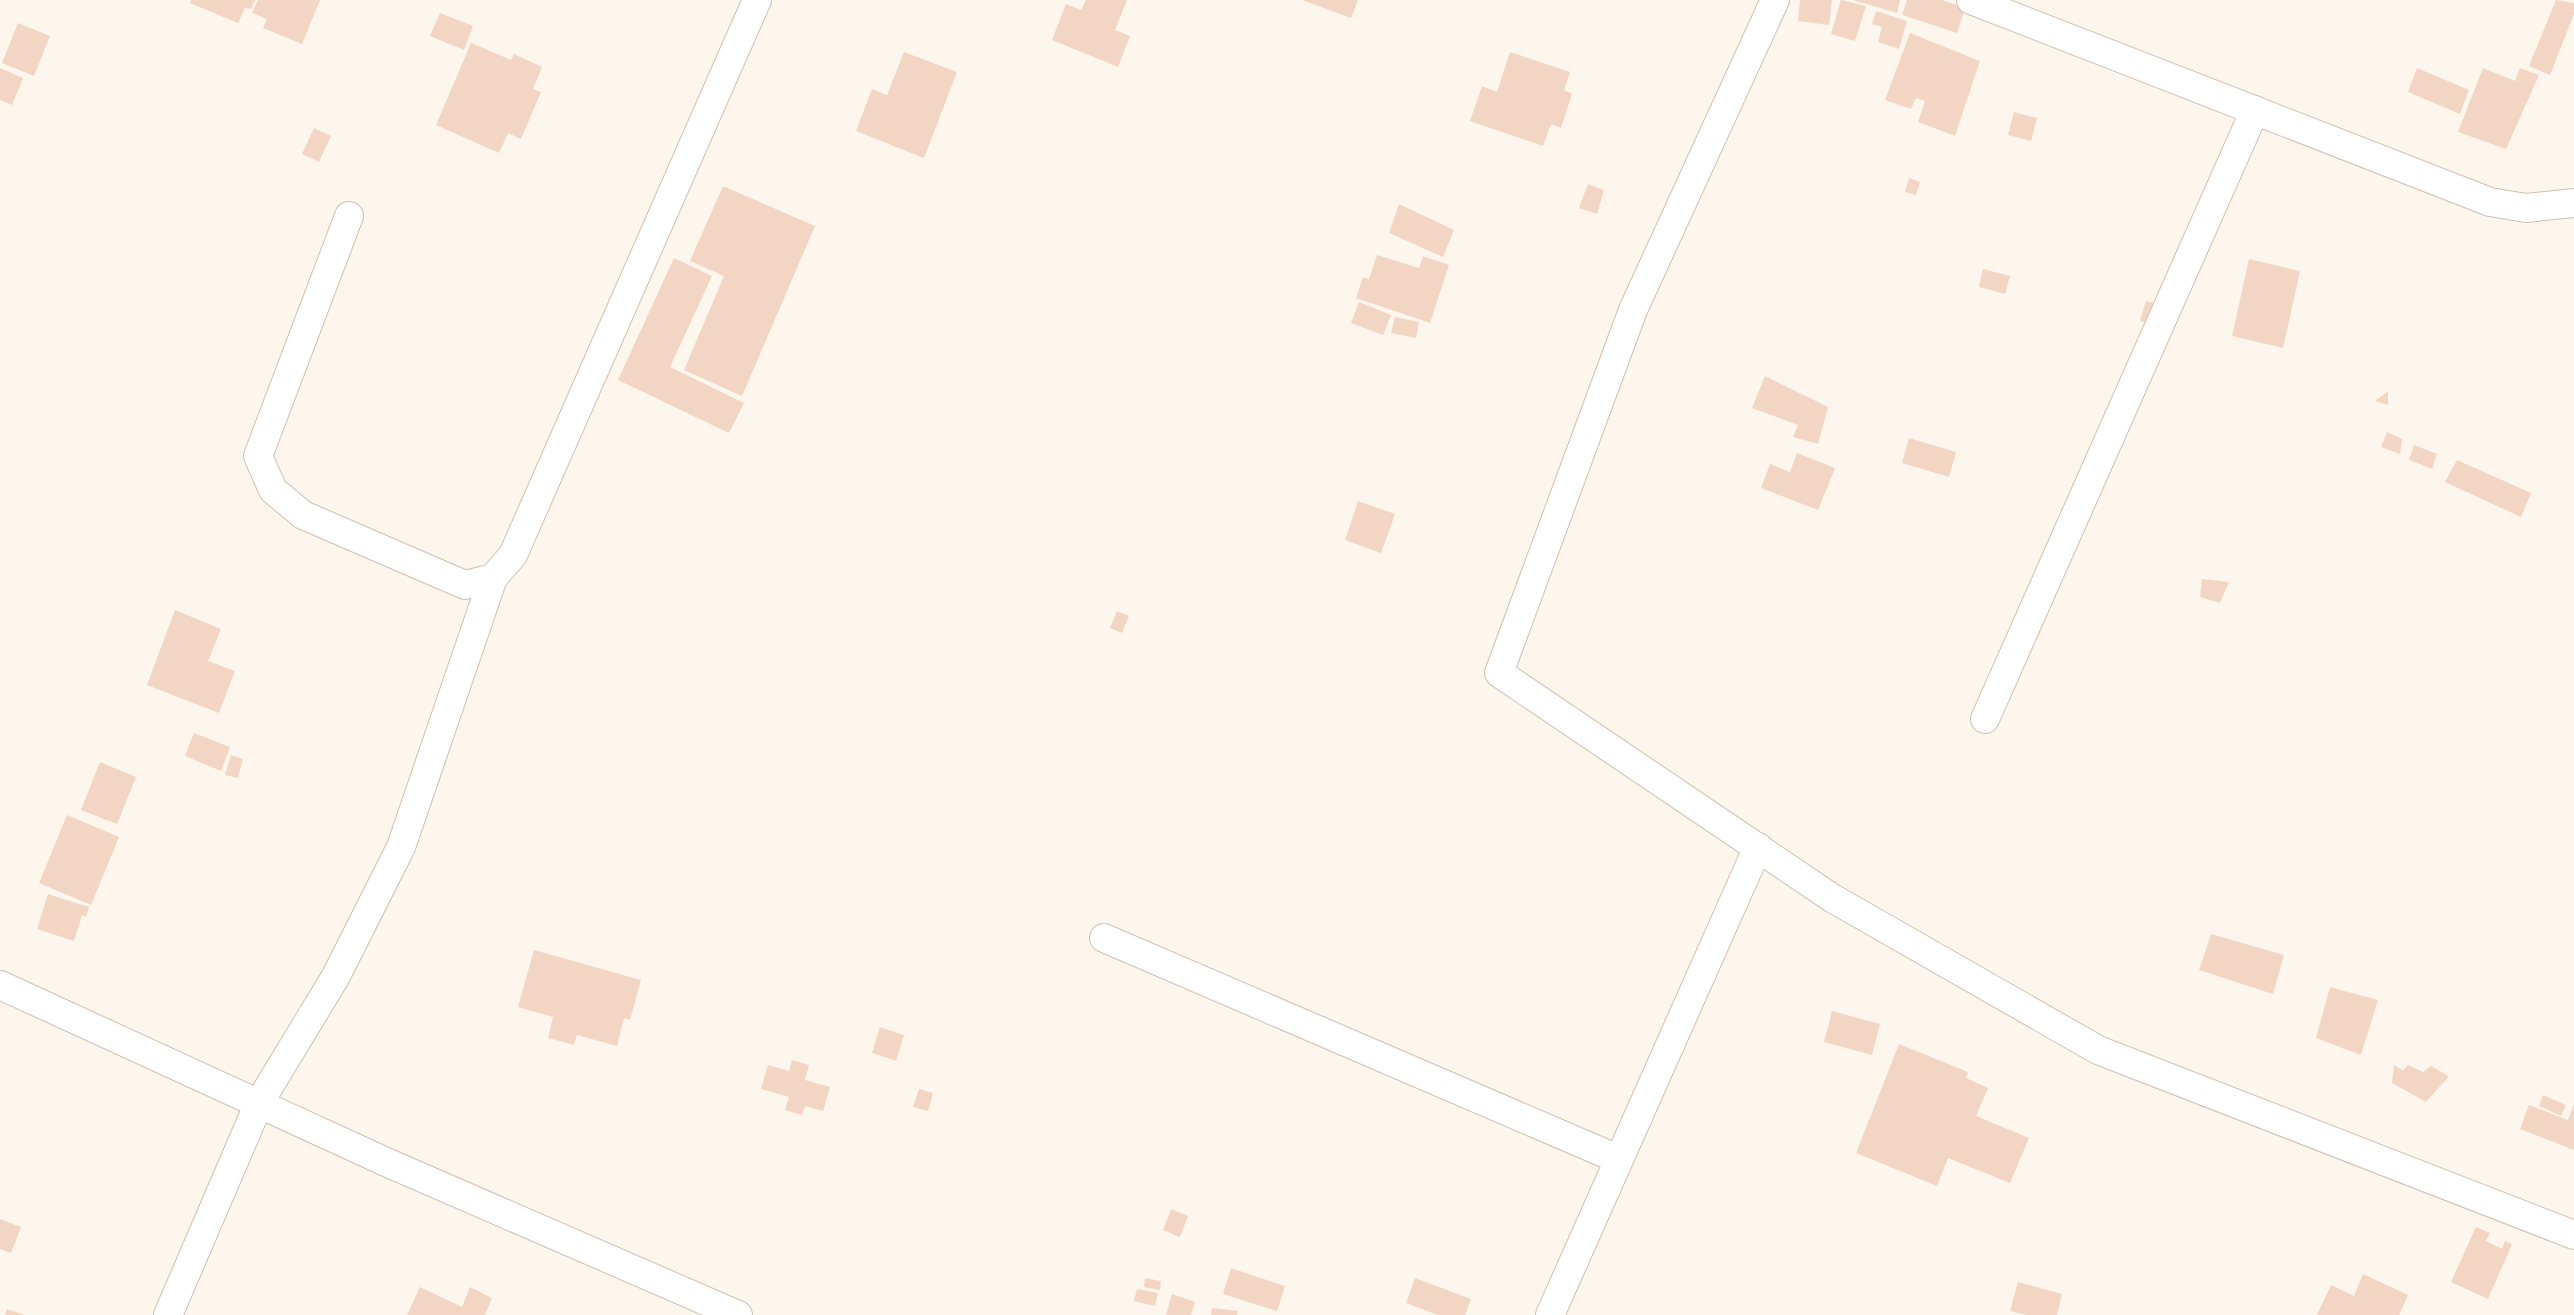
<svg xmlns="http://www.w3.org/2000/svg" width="2574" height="1315" font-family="'PT Sans',sans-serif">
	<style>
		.building { fill: #f3d5c3 }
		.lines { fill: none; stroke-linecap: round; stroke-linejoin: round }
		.minor-casing { stroke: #d1beb0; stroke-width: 30 }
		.minor { stroke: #fff; stroke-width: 28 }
	</style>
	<rect width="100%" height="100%" fill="#fdf6ec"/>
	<g class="building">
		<polygon points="191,0 255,0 251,9 245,8 238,23 190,3"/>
		<polygon points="258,0 320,0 302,44 263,28 267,19 252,13"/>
		<polygon points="1086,0 1127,0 1115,30 1130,36 1118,67 1052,40 1066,4 1081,10"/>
		<polygon points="1302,0 1358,0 1351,18"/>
		<polygon points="1800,0 1832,0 1829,25 1798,21"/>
		<polygon points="1841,0 1866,6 1855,41 1831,34"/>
		<polygon points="1853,0 1900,0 1897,13"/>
		<polygon points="1907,0 1942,0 1965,8 1957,33 1902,15"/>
		<polygon points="2556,0 2574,3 2574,14 2550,75 2529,66"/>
		<polygon points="1876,11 1907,21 1899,49 1878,42 1882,27 1872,24"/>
		<polygon points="440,13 473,26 464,50 430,36"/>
		<polygon points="18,23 50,36 34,76 2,63"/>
		<polygon points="1910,33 1980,61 1955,136 1918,122 1925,101 1916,98 1911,109 1885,100"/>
		<polygon points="471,43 511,60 514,54 542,67 533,89 541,92 521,139 508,133 499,153 436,125"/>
		<polygon points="904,52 957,72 924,158 856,131 872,89 887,95"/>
		<polygon points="1510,52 1570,72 1564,90 1572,94 1561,128 1551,124 1543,146 1470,121 1482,86 1497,92"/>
		<polygon points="0,68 23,78 12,105 0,100"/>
		<polygon points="2417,68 2469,90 2460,114 2408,92"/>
		<polygon points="2483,68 2515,81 2520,68 2539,75 2506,149 2458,132"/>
		<polygon points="2014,112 2037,118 2031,141 2008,135"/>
		<polygon points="314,128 331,136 319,162 302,154"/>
		<polygon points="1909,178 1920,182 1916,195 1905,192"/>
		<polygon points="1588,184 1604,190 1597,214 1579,208"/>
		<polygon points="723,186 815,226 742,396 684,370 724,276 690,261"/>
		<polygon points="1399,204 1454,230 1443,257 1389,233"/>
		<polygon points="1377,255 1419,268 1423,256 1449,265 1430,323 1356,298 1363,277 1369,279"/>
		<polygon points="674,258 712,276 670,367 744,403 729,433 618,380"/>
		<polygon points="2249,259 2300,271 2283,348 2232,336"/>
		<polygon points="1983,269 2010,276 2005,294 1979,287"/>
		<polygon points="2146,301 2165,306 2159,326 2140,321"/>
		<polygon points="1359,302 1391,315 1383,335 1351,323"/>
		<polygon points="1395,317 1419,322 1416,338 1391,333"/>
		<polygon points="1765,376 1828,407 1818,444 1793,437 1798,425 1752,408"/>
		<polygon points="2388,391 2388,405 2375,401"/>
		<polygon points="2387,432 2402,439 2400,454 2381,447"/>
		<polygon points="1909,438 1956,452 1949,477 1902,463"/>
		<polygon points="2414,445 2437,454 2432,469 2409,460"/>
		<polygon points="1797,453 1835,468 1818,510 1761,488 1770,464 1790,472"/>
		<polygon points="2457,460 2531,493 2521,517 2445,482"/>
		<polygon points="1358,501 1395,514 1381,553 1345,540"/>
		<polygon points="2202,579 2229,582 2220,603 2200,597"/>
		<polygon points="175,610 221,629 208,661 235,671 219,713 147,685"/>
		<polygon points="1117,611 1129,616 1122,633 1110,628"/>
		<polygon points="194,733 230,747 221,771 185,756"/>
		<polygon points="231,755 243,759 238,778 225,775"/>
		<polygon points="100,762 136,777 117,824 81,810"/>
		<polygon points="67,815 119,837 91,905 39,883"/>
		<polygon points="48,894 89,907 86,917 82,915 74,941 37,929"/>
		<polygon points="2211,934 2284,955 2273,994 2199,970"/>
		<polygon points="534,950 641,980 630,1020 624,1018 617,1046 577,1035 574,1045 548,1038 553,1017 518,1007"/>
		<polygon points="2330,987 2378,1000 2361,1055 2316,1038"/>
		<polygon points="1832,1011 1880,1024 1872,1055 1824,1042"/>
		<polygon points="880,1027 904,1035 896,1061 872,1053"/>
		<polygon points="1899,1044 1968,1072 1966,1078 1988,1088 1976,1116 2029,1138 2010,1183 1948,1158 1937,1186 1856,1153"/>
		<polygon points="792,1060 809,1065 805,1080 830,1087 823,1111 805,1106 802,1115 785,1110 789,1097 761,1089 768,1065 789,1071"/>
		<polygon points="2394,1065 2403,1070 2408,1065 2423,1072 2431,1066 2449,1076 2426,1102 2392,1083"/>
		<polygon points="919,1089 933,1093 928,1111 913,1107"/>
		<polygon points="2543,1095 2566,1105 2561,1116 2539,1106"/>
		<polygon points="2574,1104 2574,1150 2520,1129 2529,1105 2568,1120"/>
		<polygon points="1171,1209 1188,1216 1180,1237 1163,1230"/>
		<polygon points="0,1219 21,1227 11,1253 0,1249"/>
		<polygon points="2476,1227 2490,1233 2486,1241 2502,1249 2505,1241 2512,1244 2488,1299 2451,1282"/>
		<polygon points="1231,1268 1285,1286 1277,1311 1223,1294"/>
		<polygon points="2363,1274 2408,1295 2399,1315 2317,1315 2331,1285 2354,1296"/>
		<polygon points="1145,1278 1161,1281 1160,1290 1144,1287"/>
		<polygon points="1415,1278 1471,1299 1465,1315 1438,1315 1406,1303"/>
		<polygon points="2018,1282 2062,1294 2057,1315 2026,1315 2010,1311"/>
		<polygon points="420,1287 462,1307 470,1287 492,1298 485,1315 407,1315"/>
		<polygon points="1137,1289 1158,1293 1155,1306 1134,1301"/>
		<polygon points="1172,1294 1195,1302 1191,1315 1166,1315"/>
		<polygon points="1212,1308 1238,1311 1237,1315 1211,1315"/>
		<polygon points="7,1309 24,1315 5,1315"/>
	</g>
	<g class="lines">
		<g class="minor-casing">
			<g id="minor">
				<polyline points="1775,0 1633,310 1499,673 1832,898 2098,1050 2574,1235"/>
				<polyline points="1971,0 2490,202 2526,208 2574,203"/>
				<polyline points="349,216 258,456 273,490 303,515 465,585 493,578 513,555 757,0"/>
				<polyline points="1985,719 2255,110"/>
				<polyline points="1104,938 1618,1159"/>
				<polyline points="0,985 386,1162 738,1315"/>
				<polyline points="168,1315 259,1103 336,976 401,847 493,578"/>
				<polyline points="1550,1315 1758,847"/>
			</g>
		</g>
		<use href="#minor" class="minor"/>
	</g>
</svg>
